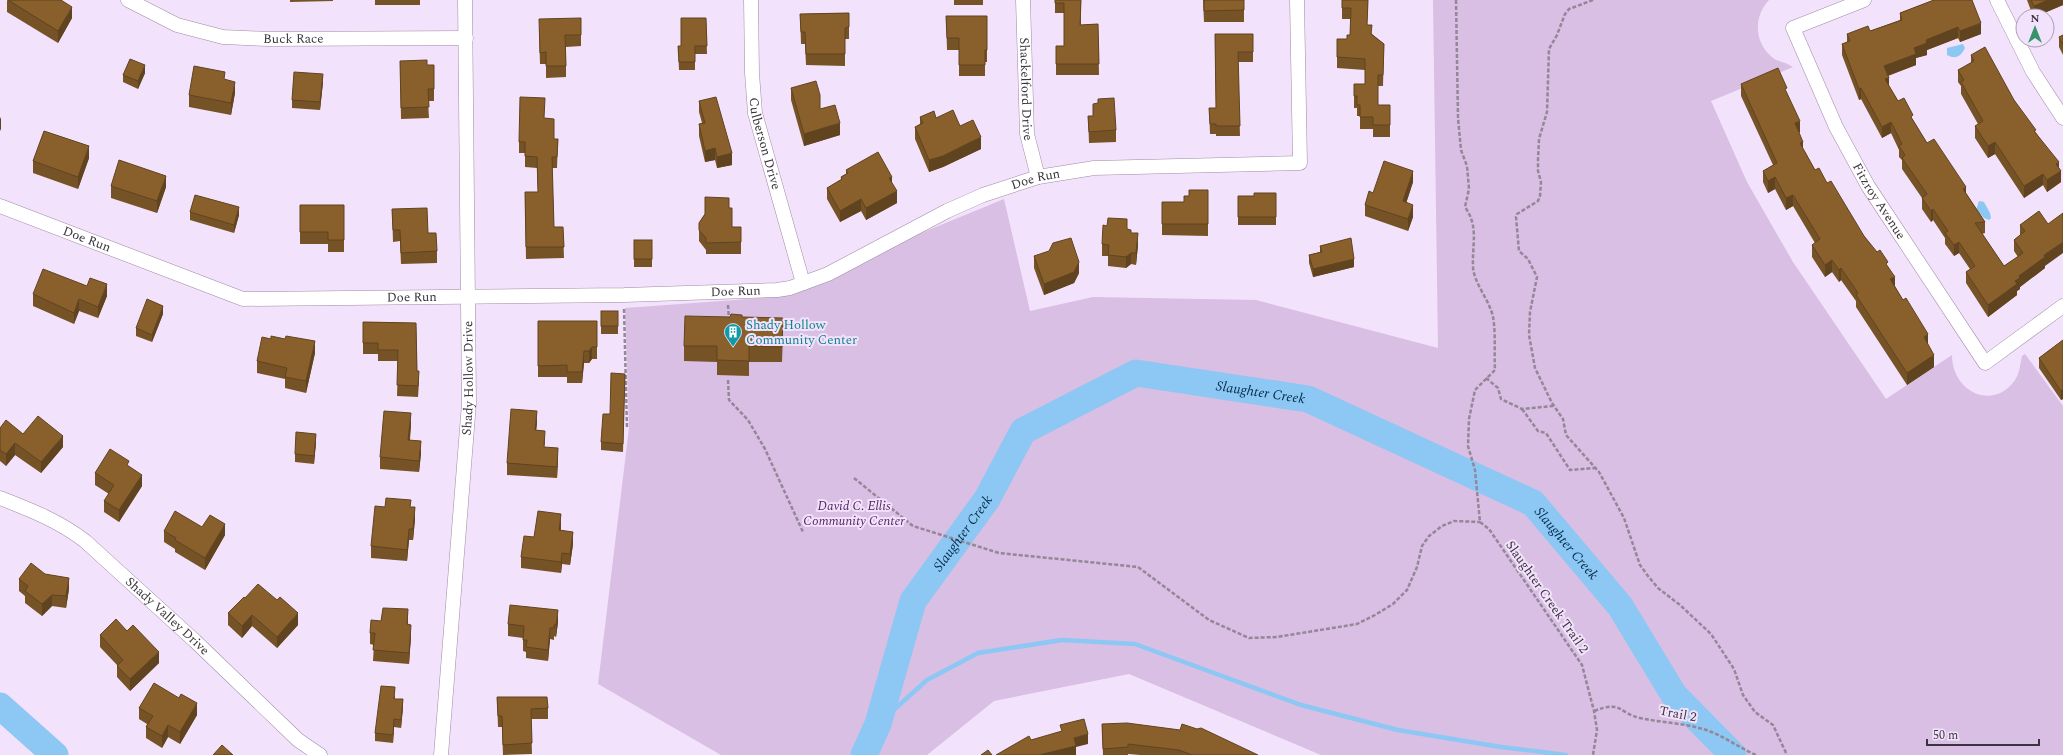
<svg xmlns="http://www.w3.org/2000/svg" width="2063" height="755" font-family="Spectral,serif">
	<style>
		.green { fill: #d8bfe3 }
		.water { fill: #8dc7f4 }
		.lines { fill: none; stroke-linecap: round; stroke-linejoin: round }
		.stream { stroke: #8dc7f4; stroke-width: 4.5 }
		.river { stroke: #8dc7f4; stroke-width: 27 }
		.street-casing { stroke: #9c8ca3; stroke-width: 15 }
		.path { stroke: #938799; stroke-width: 2.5; stroke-dasharray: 4 2; stroke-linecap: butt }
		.street { stroke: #fff; stroke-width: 14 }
		.wall { fill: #765326 }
		.shaded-wall { fill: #60431f }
		.building { fill: #89602c; stroke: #60431f }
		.labels { text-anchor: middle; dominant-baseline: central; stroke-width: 4; stroke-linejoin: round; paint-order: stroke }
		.street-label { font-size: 13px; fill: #3b343e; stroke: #f3e2fb }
		.culture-label { font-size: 13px; fill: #0d838f; stroke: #f3e2fb; text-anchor: start }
		.park-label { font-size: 13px; font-style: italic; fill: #542667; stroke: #f3e2fb }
		.water-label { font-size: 14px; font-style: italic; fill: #002e4b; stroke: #f3e2fb }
	</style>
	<rect width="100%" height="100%" fill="#f3e2fb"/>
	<path class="green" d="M1433,0H1769C1753,17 1754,43 1773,58C1779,62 1787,63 1793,67L1711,101L1747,182L1793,262L1886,399L1952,355C1952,393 1994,411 2015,380C2020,372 2020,365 2022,356L2025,354L2063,406V755H1321L1129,674L994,701L927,755H721L598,684L629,428L625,308L763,298L1004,199L1030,311L1093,297L1256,300L1438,348Z"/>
	<g class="water">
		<path d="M1963,44L1965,48C1961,56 1956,60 1947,55V48Z"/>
		<polygon points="1979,201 1984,202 1990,213 1991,218 1989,220 1984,218 1976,210"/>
	</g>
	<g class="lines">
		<polyline class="stream" points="878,724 927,680 978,653 1062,640 1135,644 1301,705 1398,730 1501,747 1566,755"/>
		<g class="river">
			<polyline points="0,706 55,755"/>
			<path id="s1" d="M864,755L878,724L913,601L987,499L1023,431L1136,373L1308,399L1533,503L1620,606L1674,695L1733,755"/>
		</g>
		<g class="street-casing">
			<g id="street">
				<path id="s2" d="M128,0L177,25L223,37L268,39L466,38"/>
				<path id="s3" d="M751,0L752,73L755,113L803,283"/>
				<path id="s4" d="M1023,0L1027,134L1038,177"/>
				<path id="s5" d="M1864,0L1793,28L1836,127L1868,186L1985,363L2063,306"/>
				<polyline points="1997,0 2033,72 2063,118"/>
				<path id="s6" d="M0,206L243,299L624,295L777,290L790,288L828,274L947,211L983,195L1038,177L1094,168L1300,163L1297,0"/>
				<path id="s7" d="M0,498C31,510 59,521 85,541L195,641L298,740L320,755"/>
				<path id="s8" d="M441,755L469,403L465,0"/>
			</g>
		</g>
		<g class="path">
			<path d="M1456,0L1458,118L1461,150L1467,166L1469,189L1465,207C1479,227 1472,244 1473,266C1473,282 1490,301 1493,317C1496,334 1494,353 1495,370L1475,390L1469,419L1468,446L1475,470L1480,522L1489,529L1582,665L1594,711L1597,730L1593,755"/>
			<polyline points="1593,0 1569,9 1565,14 1557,35 1549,49 1547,112 1539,139 1538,160 1538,171 1541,182 1540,196 1538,201 1517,214 1516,217 1519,251 1528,259 1537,277 1530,312 1529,335 1535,368 1552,403 1563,419 1566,435 1599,472 1624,518 1640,565 1648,576 1658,588 1680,605 1711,634 1734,669 1743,695 1755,712 1773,725 1787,755"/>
			<polyline points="728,305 729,320"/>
			<polyline points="624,309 627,428"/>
			<polyline points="781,326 795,326"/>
			<polyline points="1486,378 1498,388 1501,399 1522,409 1553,406"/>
			<polyline points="728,380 729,400 748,420 765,449 803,532"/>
			<polyline points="1522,409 1538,431 1546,433 1570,470 1595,468"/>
			<polyline points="854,478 913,526 999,553 1138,567 1209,620 1249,638 1277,637 1357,624 1375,615 1393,604 1407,590 1417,567 1422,546 1429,536 1442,526 1454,521 1480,522"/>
			<path d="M1594,711C1623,700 1618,713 1640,718C1663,723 1687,723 1709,731C1725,737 1740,748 1756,755"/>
		</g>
		<use href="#street" class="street"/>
	</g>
	<g class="wall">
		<polygon points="7,0 72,18 58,43 7,12"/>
		<polygon points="290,0 333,0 333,1 290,2"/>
		<rect x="375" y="0" width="45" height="5"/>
		<rect x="954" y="0" width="29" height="5"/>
		<polygon points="1055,0 1081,0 1081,25 1098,24 1099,75 1056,75 1056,46 1064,46 1064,13 1055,13"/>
		<polygon points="1203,0 1244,0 1244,22 1204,22"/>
		<polygon points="1342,0 1368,0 1367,25 1372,34 1384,44 1383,86 1378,86 1378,105 1390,105 1390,137 1373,137 1373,129 1360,129 1360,116 1357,116 1357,108 1354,108 1354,84 1365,84 1365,70 1337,68 1337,39 1347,39 1350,35 1350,19 1342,19"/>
		<polygon points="1934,0 1981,34 1960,42 1958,38 1927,50 1927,55 1916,58 1916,65 1888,76 1889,86 1898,101 1913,120 1927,143 1966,193 1985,222 1985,233 1982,234 2004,266 2018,257 2014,251 2014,240 2020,235 2020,225 2039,211 2045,268 2020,287 2020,289 2017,291 2017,295 1988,317 1966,283 1966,272 1970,269 1959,253 1954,256 1945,244 1945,238 1933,220 1931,222 1922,209 1922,198 1902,169 1902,160 1899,157 1899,150 1891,133 1882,138 1861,99 1859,100 1842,55 1842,44 1847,42 1847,34 1870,31 1900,20 1900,13"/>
		<polygon points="2027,0 2063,0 2063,5 2037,16 2033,16"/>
		<polygon points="849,13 849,39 845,39 845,66 806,65 805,44 801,44 800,14"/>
		<polygon points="946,16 987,16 987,62 985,62 985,76 959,76 959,50 947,50"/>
		<polygon points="581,18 581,46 566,47 566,77 546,78 546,64 540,64 539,30"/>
		<polygon points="706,18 707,54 695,54 695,70 679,70 678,46 681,46"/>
		<polygon points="1215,34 1253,34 1253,62 1238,62 1240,136 1216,136 1216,134 1210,134 1209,108 1216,108"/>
		<polygon points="2063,35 2063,55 2059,47 2059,37"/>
		<polygon points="1971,55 2014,100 2059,167 2061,182 2047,192 2043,185 2024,198 1995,154 1988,158 1975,138 1975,126 1978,124 1961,94 1961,86 1958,82 1958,70 1971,63"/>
		<polygon points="400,61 427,65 434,89 434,101 428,101 429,118 401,119"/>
		<polygon points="145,73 138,89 123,82 123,75"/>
		<polygon points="225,80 235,93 231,115 189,107 189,95"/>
		<polygon points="323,82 320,110 292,108 292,100"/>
		<polygon points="1741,84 1787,93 1800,132 1799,133 1803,149 1815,170 1827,183 1864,236 1888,267 1895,286 1928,345 1934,367 1907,385 1856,307 1856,301 1841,280 1839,282 1832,272 1825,277 1812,257 1812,245 1815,243 1793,206 1786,210 1775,189 1768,193 1763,182 1763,171 1773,165 1741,96"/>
		<polygon points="791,88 820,109 840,135 804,146 791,100"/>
		<polygon points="699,101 732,165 717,168 715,160 705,162 699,136 699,124 702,123 699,112"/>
		<polygon points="1093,104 1116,130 1116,142 1089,143 1088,116 1093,116"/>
		<polygon points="920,117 960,126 981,149 943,167 929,172 915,139 915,127 920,124"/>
		<polygon points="544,118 554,139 558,139 557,168 552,168 554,227 563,227 564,258 526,259 525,192 538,192 537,168 525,167 525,153 519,153 519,142"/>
		<polygon points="89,158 78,189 33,173 33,161"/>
		<polygon points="846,170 892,183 897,203 866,220 861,211 840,222 827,199 827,188 841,180 841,177 846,174"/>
		<polygon points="1413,182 1406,203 1413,217 1408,231 1365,216 1365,205 1373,193"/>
		<polygon points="111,186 166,187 157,213 111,198"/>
		<polygon points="1208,190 1208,236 1162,235 1162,202 1184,202 1189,196"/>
		<polygon points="1276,193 1276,225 1238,225 1238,196 1254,196"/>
		<polygon points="300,205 344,205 344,252 328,252 328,244 300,244"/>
		<polygon points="729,208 732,227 741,227 741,254 706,254 706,250 699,241 699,223 705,214"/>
		<polygon points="392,209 437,251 437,263 401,264 400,241 393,242"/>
		<polygon points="190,212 239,215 234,233 190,220"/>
		<polygon points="1127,229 1131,233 1138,245 1136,265 1131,264 1126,268 1108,266 1108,256 1102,256 1102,244"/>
		<rect x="634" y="240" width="18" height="27"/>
		<polygon points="1320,246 1354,267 1313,277 1309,263 1309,255 1320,252"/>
		<polygon points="1034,256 1079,273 1074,283 1044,295 1034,268"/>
		<polygon points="33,294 107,296 98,318 79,311 74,324 33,306"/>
		<rect x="601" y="311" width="17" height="23"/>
		<polygon points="163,314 152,342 136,336 136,328"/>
		<polygon points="742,317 783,333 782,362 749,362 749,376 717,375 717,362 684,361 684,346"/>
		<polygon points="538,321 597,321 597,359 592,359 589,363 584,363 582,383 567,383 567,377 538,377"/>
		<polygon points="363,322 416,323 417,371 419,382 418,397 397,396 398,361 378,361 378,354 363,354"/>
		<polygon points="2063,340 2063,399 2061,400 2039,368 2039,358"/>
		<polygon points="315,353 306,393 285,388 285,379 257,373 257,361"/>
		<polygon points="625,374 623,452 601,450 601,442"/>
		<polygon points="537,423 536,430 545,442 544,447 558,460 557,478 507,475 507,463"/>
		<polygon points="411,425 410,440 421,453 419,472 380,469 380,457"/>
		<polygon points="0,428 23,434 63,447 41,473 15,455 6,466 0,461"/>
		<polygon points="316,442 314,464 295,462 295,454"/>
		<polygon points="129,466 142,486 119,522 104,512 104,501 109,494 95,485 95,473"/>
		<polygon points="385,507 411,507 415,519 413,540 409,540 407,561 371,558 371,546"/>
		<polygon points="561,525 561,531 573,544 570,565 562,564 561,573 521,568 521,557 534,537"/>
		<polygon points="202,527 225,535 205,570 175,552 175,549 164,542 164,531"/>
		<polygon points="45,574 69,589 66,608 52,606 42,616 25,603 25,596 19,591 19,579"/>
		<polygon points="245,598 298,625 277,648 252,626 242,638 228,625 228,613"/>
		<polygon points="381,621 408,621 407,624 411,636 409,664 373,661 374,645 370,644 370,633"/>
		<polygon points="558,622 556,637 554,636 554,640 550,639 548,661 526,658 526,652 523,651 523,638 508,636 508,624"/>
		<polygon points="127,631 159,663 130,691 117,677 117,665 100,647 100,635"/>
		<polygon points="395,695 395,699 403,707 401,728 394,727 393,743 375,741 375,733"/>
		<polygon points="497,697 548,708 548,719 531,719 532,754 503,755 502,727 498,727"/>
		<polygon points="139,708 197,715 180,744 168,737 162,748 146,738 146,727 147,724 139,719"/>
		<polygon points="1102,724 1258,755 1140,755 1128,754 1128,755 1103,755"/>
	</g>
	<g class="shaded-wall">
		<polygon points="2048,0 2063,0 2063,5 2037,16 2034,16 2034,6"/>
		<polygon points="72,7 72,18 58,43 58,31"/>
		<polygon points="1981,23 1981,34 1960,42 1960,31"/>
		<polygon points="1958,27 1958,38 1927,50 1927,55 1916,58 1916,65 1884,77 1884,66 1914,48 1926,40"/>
		<polygon points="145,65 145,73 138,89 138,81"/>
		<polygon points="323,74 323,82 320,110 320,102"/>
		<polygon points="1889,78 1889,89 1885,79"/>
		<polygon points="235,82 235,93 231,115 231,103"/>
		<polygon points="1861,88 1861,99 1859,100 1859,89"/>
		<polygon points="1,117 1,129 0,131 0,119"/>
		<polygon points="1800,121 1800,132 1795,134 1795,123"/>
		<polygon points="1891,122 1891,133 1882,138 1882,127"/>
		<polygon points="840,123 840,135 804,146 804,134"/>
		<polygon points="981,137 981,149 943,167 929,172 929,160"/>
		<polygon points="1803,142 1803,154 1800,143"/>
		<polygon points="1995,142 1995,154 1988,158 1988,146"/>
		<polygon points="89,146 89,158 78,189 78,177"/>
		<polygon points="715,148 715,160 705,162 705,151"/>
		<polygon points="732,153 732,165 717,168 717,157"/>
		<polygon points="2059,162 2059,172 2061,171 2061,182 2047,192 2047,180 2056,164"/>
		<polygon points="1413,171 1413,182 1403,213 1403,201"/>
		<polygon points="2043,174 2043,185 2024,198 2024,186"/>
		<polygon points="166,176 166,187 157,213 157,201"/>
		<polygon points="892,177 892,188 889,178"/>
		<polygon points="1775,177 1775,189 1768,193 1768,181"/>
		<polygon points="1966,187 1966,198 1963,189"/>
		<polygon points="897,191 897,203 866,220 866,208"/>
		<polygon points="1793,195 1793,206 1786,210 1786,198"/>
		<polygon points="861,199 861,211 840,222 840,211"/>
		<polygon points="1413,205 1413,217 1408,231 1408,219"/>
		<polygon points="239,207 239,215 234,233 234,225"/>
		<polygon points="1933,209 1933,220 1931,222 1931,211"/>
		<polygon points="1138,233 1138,245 1136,265 1136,253"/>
		<polygon points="1959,242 1959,253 1954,256 1954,245"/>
		<polygon points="2063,242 2063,253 2045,266 2045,268 2020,287 2020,289 2017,291 2017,295 1988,317 1988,305 2015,281 2019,276 2044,255"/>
		<polygon points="1131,253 1131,264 1126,268 1126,257"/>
		<polygon points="1354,259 1354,267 1313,277 1313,269"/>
		<polygon points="1832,260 1832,272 1825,277 1825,265"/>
		<polygon points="1079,262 1079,273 1074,283 1044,295 1044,284"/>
		<polygon points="1841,268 1841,280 1839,282 1839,270"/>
		<polygon points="1895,277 1895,288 1890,279"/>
		<polygon points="107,284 107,296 98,318 98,307"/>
		<polygon points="79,299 79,311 74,324 74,313"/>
		<polygon points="163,306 163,314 152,342 152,335"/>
		<polygon points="1928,334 1928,346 1924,337"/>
		<polygon points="315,341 315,353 306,393 306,381"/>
		<polygon points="592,347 592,359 589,363 589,351"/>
		<polygon points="584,351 584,363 582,383 582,372"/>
		<polygon points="1934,355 1934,367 1907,385 1907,373"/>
		<polygon points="2063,389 2063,399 2061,400 2061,391"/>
		<polygon points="537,411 537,423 535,441 535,430"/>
		<polygon points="411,413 411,425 408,452 408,440"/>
		<polygon points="316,434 316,442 314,464 314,456"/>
		<polygon points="63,436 63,447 41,473 41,462"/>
		<polygon points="421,441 421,453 419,472 419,461"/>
		<polygon points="15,443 15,455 6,466 6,454"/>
		<polygon points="558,448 558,460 557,478 557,467"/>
		<polygon points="142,475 142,486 119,522 119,510"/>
		<polygon points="415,507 415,519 413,540 413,529"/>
		<polygon points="561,514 561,525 559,542 559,530"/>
		<polygon points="225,524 225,535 205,570 205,558"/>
		<polygon points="409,529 409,540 407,561 407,550"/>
		<polygon points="573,532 573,544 570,565 570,554"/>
		<polygon points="562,553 562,564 561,573 561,562"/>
		<polygon points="69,578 69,589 66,608 66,596"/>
		<polygon points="52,595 52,606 42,616 42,604"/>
		<polygon points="408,609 408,621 407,636 407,624"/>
		<polygon points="558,610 558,622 556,637 556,625"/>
		<polygon points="298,613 298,625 277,648 277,637"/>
		<polygon points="252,615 252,626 242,638 242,626"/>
		<polygon points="411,625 411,636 409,664 409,653"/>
		<polygon points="550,628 550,639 548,661 548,650"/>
		<polygon points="159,652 159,663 130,691 130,679"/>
		<polygon points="403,699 403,707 401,728 401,720"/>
		<polygon points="197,703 197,715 180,744 180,732"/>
		<polygon points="394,719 394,727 393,743 393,735"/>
		<polygon points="168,725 168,737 162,748 162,736"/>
		<polygon points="1088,734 1088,744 1076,747 1076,755 1039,755 1074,738"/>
	</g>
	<g class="building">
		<polygon points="8,0 61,0 72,7 58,31"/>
		<polygon points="1055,0 1081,0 1080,25 1098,24 1099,64 1056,64 1056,46 1064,46 1064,3 1055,3"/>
		<polygon points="1204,0 1244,0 1244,10 1204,11"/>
		<polygon points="1342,0 1368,0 1367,25 1372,25 1371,34 1384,44 1383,75 1378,75 1378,105 1390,105 1390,125 1373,125 1373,117 1360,117 1360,105 1357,105 1357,96 1354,96 1354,84 1365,84 1365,59 1337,57 1337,39 1347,39 1347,35 1350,35 1351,8 1342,8"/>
		<polygon points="1934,0 1972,0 1981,23 1960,31 1958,27 1926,40 1927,43 1914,48 1916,54 1884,66 1889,78 1885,79 1898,101 1904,98 1913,115 1911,117 1927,143 1934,139 1966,187 1963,189 1985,222 1975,223 2004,266 2023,253 2014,240 2025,231 2020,225 2039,211 2048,224 2063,213 2063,242 2044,255 2045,257 2019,276 2020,278 2015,281 2017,284 1988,305 1966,272 1975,266 1959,242 1954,245 1945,233 1948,231 1933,209 1931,211 1922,198 1927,194 1902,158 1905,155 1899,146 1902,144 1891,122 1882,127 1861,88 1859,89 1842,44 1850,41 1847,34 1868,26 1870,31 1902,20 1900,13"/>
		<polygon points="2031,0 2048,0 2034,6"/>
		<polygon points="849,13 849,27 845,28 845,54 806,54 805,32 801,32 800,14"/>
		<polygon points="946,16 987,16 987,50 985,50 985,65 959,65 959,38 947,38"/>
		<polygon points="581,18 581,35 565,35 566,66 546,66 546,52 540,53 539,19"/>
		<polygon points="681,18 706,18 707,46 695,46 695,62 679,62 678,46 681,46"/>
		<polygon points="1215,34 1253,34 1253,52 1238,52 1240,126 1216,126 1216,124 1210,124 1209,108 1216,108"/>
		<polygon points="2063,35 2063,45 2059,37"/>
		<polygon points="1985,47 2014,100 2036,130 2034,131 2059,162 2056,164 2061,171 2047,180 2043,174 2024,186 1995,142 1988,146 1975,126 1983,121 1961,82 1964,80 1958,70 1974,61 1971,55"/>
		<polygon points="130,59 145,65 138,81 123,75"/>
		<polygon points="427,60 427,65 434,65 434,89 428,89 429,107 401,108 400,61"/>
		<polygon points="194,66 225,72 224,79 235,82 231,103 189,95"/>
		<polygon points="1778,68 1787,88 1785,89 1800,121 1795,123 1803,142 1800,143 1815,170 1819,168 1827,183 1831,181 1864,236 1877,252 1880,250 1888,262 1886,264 1895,277 1890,279 1903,300 1906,298 1928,334 1924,337 1934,355 1907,373 1856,295 1858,293 1841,268 1839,270 1832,260 1825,265 1812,245 1820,239 1793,195 1786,198 1775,177 1768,181 1763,171 1777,163 1741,84"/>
		<polygon points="294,72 323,74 320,102 292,100"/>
		<polygon points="816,81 820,95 820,109 835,105 840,123 804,134 791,88"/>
		<polygon points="520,97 545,98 544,118 554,119 554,139 558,139 557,157 552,157 554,227 563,227 564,247 526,247 525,192 538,192 537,157 525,156 525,142 519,142"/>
		<polygon points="716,97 732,153 717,157 715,148 705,151 699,124 705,123 699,101"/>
		<polygon points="1114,98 1116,130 1089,132 1088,116 1093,116 1093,104 1098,103 1098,99"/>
		<polygon points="953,110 960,126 973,120 981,137 943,156 929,160 915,127 923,123 920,117 934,111 936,118"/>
		<polygon points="44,131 89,146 78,177 33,161"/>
		<polygon points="878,152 892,177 889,178 897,191 866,208 861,199 840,211 827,188 842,179 841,177 848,173 846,170"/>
		<polygon points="119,160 166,176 157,201 111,186"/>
		<polygon points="1384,161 1413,171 1403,201 1413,205 1408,219 1365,205 1369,191 1373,193"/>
		<polygon points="1189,190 1208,190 1208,224 1162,224 1162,202 1184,202 1184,196 1189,196"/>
		<polygon points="1254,193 1276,193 1276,217 1238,217 1238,196 1254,196"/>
		<polygon points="195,195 239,207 234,225 190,212"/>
		<polygon points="705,197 729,198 729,208 732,208 732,227 741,227 741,242 706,243 706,238 699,230 699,223 705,214"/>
		<polygon points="300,205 344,205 344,240 328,240 328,232 300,232"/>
		<polygon points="427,208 428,233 436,233 437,251 401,253 400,230 393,230 392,209"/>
		<polygon points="1108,218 1127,219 1127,229 1131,230 1131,233 1138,233 1136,253 1131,253 1126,257 1108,255 1109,245 1102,244 1103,225 1107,226"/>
		<polygon points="1071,238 1079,262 1074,272 1044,284 1034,256 1049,251 1053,243"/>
		<polygon points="1351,238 1354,259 1313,269 1309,255 1322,252 1320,246"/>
		<rect x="634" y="240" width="18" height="19"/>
		<polygon points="43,269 87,286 90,278 107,284 98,307 79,299 74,313 33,294"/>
		<polygon points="147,299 163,306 152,335 136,328"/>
		<rect x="601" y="311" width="17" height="15"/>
		<polygon points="731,314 742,315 742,317 783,318 782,347 749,346 749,361 717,360 717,346 684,346 685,316 730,317"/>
		<polygon points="538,321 597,321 597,347 592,347 589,351 584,351 582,372 567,372 567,365 538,366"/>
		<polygon points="363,322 416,323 417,371 419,371 418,386 397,385 398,350 378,350 378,343 363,343"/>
		<polygon points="271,336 285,339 286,336 315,341 306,381 285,377 287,368 257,361 262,337 271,339"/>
		<polygon points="2063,340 2063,389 2061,391 2039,358"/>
		<polygon points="611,373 625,374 623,444 601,442 603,414 610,414"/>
		<polygon points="511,409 537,411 535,430 545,431 544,447 558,448 557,467 507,463"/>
		<polygon points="384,411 411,413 408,440 421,441 419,461 380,457"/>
		<polygon points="38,416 63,436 41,462 15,443 6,454 0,450 0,428 6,420 23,434"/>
		<polygon points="296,432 316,434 314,456 295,454"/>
		<polygon points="110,449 129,461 127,465 142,475 119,510 104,501 114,485 95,473"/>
		<polygon points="386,498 411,500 410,507 415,507 413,529 409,529 407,550 371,546 375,506 385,507"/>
		<polygon points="175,511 202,527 210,515 225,524 205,558 175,540 176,538 164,531"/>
		<polygon points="538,511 561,514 559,530 573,532 570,554 562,553 561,562 521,557 524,536 534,537"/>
		<polygon points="31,563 45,574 69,578 66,596 52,595 42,604 25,591 28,586 19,579"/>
		<polygon points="258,584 277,600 280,597 298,613 277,637 252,615 242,626 228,613 244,597 245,598"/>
		<polygon points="510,605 558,610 556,625 554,625 554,628 550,628 548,650 526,647 527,640 523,640 524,626 508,624"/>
		<polygon points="383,608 408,609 407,624 411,625 409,653 373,650 375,633 370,633 371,620 381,621"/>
		<polygon points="116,619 127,631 133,625 159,652 130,679 117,666 123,660 100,635"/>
		<polygon points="154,683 179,698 181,694 197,703 180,732 168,725 162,736 146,727 153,716 139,708"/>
		<polygon points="381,686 395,687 394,699 403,699 401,720 394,719 393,735 375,733"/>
		<polygon points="497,697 547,697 548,708 531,709 532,743 503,745 502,716 498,716"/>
		<polygon points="1084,719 1088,734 1074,738 1076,746 1039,755 996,755 1029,736 1031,740 1062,731 1060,725"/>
		<polygon points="1127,723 1180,730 1182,724 1197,729 1201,728 1258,755 1192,755 1179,750 1128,744 1128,747 1103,749 1102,724"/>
		<polygon points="222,745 233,755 213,755"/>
		<polygon points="988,750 992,755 981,755"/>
	</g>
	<defs>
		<g id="building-pin" transform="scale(0.9)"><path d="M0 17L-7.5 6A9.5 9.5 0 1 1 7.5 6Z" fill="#0f9aa8" stroke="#f3e2fb"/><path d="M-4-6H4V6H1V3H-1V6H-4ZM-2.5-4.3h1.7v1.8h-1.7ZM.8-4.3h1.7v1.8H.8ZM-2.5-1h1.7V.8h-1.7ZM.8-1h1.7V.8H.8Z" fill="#fff"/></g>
	</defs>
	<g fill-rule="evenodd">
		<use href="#building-pin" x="733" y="332"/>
	</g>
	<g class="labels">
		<g class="street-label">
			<text stroke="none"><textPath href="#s2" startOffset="173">Buck Race</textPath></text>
			<text stroke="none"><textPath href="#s4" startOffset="89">Shackelford Drive</textPath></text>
			<text stroke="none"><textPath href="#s3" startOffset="145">Culberson Drive</textPath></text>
			<text stroke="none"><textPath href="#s6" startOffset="1077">Doe Run</textPath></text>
			<text stroke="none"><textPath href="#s5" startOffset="270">Fitzroy Avenue</textPath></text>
			<text stroke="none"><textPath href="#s6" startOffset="93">Doe Run</textPath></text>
			<text stroke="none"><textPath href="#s6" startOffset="753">Doe Run</textPath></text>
			<text stroke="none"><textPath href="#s6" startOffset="429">Doe Run</textPath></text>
			<text stroke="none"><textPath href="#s8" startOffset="378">Shady Hollow Drive</textPath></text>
			<text transform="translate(1547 597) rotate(55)">Slaughter Creek Trail 2</text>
			<text stroke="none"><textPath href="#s7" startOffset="207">Shady Valley Drive</textPath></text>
			<text transform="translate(1678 714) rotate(11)">Trail 2</text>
		</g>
		<g class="culture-label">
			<text x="746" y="325">Shady Hollow<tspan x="746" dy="15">Community Center</tspan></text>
		</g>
		<g class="park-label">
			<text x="854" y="506">David C. Ellis<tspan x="854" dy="15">Community Center</tspan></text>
		</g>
		<g class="water-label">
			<text stroke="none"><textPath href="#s1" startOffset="618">Slaughter Creek</textPath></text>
			<text stroke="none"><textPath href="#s1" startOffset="246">Slaughter Creek</textPath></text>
			<text stroke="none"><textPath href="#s1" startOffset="966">Slaughter Creek</textPath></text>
		</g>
	</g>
	<g transform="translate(2035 28)"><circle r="19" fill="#f3e2fb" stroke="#a99caf"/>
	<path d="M0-3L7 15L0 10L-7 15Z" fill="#36936a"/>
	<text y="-6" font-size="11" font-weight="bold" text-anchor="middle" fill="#3b343e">N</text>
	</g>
	<path d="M1927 739v6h112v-6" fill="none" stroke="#3b343e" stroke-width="2"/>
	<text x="1933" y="739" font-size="12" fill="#3b343e" stroke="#f3e2fb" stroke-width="3" paint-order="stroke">50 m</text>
</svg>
